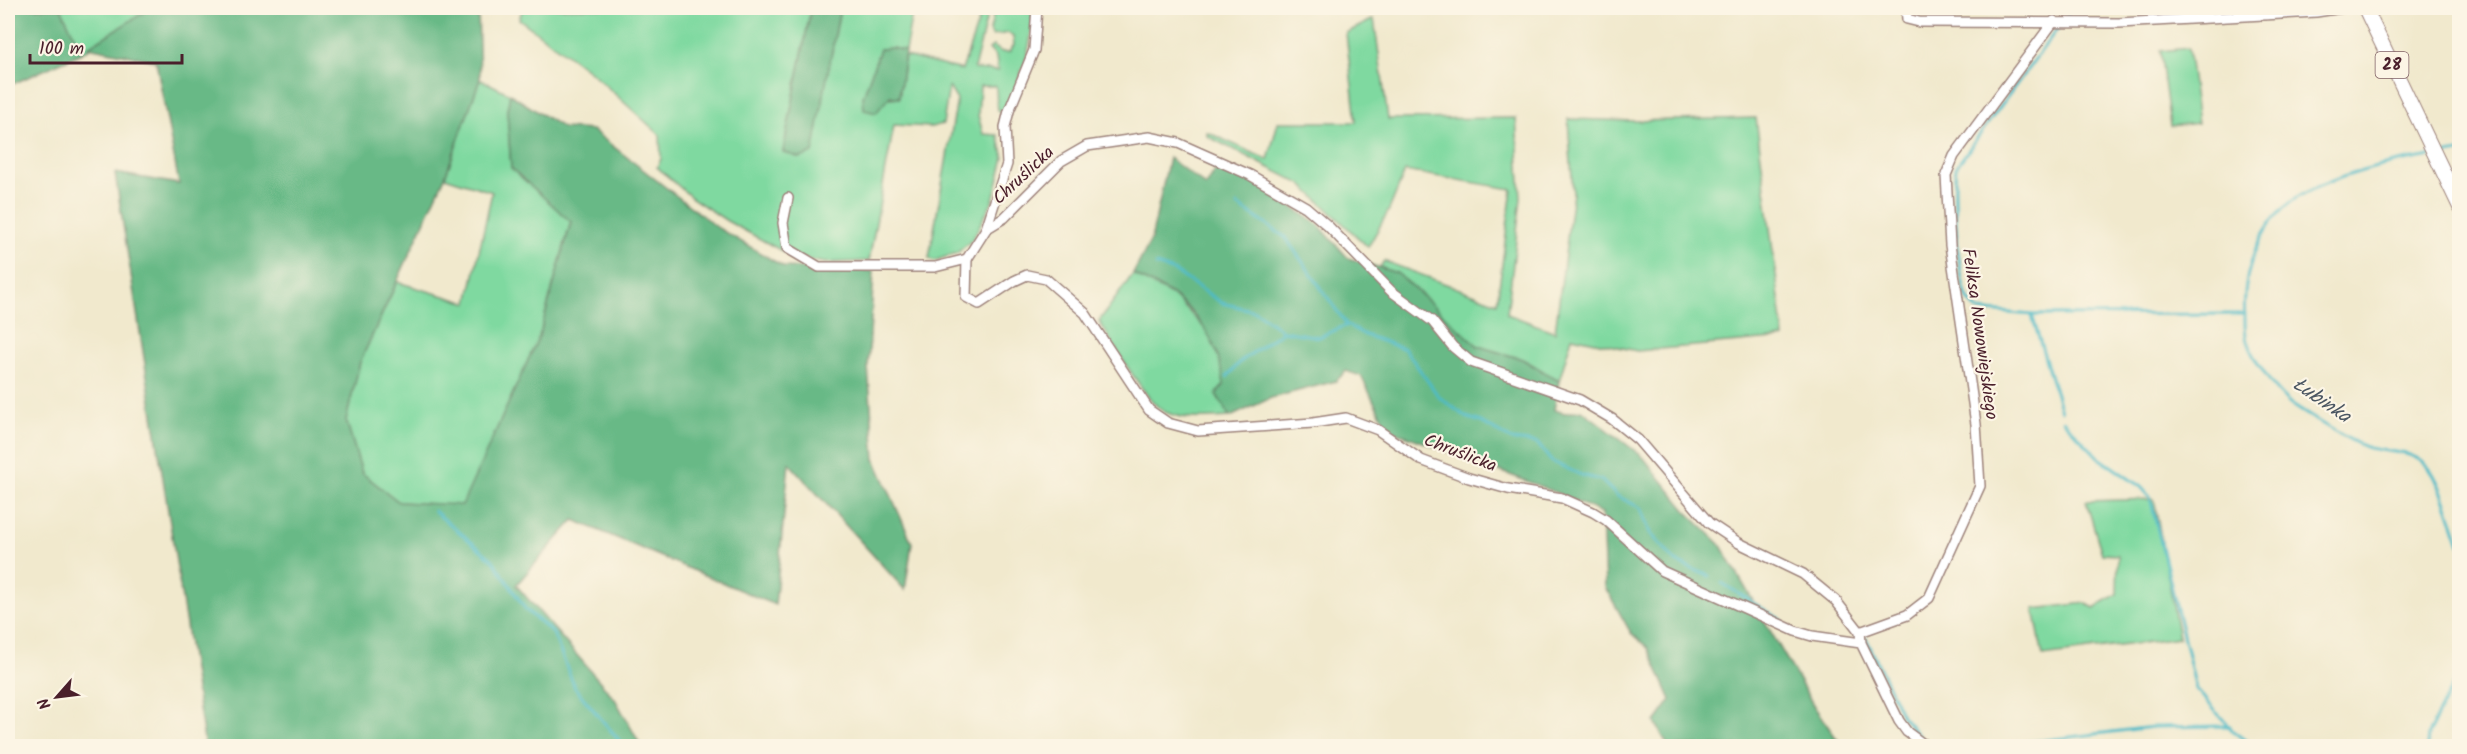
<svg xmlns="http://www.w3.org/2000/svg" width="2467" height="754" font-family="Kalam,sans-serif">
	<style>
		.green { fill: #7fd9a0; stroke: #647c66; stroke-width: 1.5 }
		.forest { fill: #67b986; stroke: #586c58; stroke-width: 1.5 }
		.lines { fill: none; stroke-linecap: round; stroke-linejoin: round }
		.stream { stroke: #4ebbc8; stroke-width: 3 }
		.street-casing { stroke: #9e847c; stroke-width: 12 }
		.primary-casing { stroke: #9e847c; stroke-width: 16 }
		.street { stroke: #fff; stroke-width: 9 }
		.primary { stroke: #fff; stroke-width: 14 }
		.labels { text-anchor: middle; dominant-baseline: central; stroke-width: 4.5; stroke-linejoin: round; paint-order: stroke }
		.shield { fill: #fcf5e5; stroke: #7f5f63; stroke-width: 1.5 }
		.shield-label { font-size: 16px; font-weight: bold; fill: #4a1f2b }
		.street-label { font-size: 18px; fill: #4a1f2b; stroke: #fcf5e5 }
		.water-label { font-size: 20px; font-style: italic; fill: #4b5662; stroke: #fcf5e5 }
	</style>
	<rect width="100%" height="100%" fill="#fcf5e5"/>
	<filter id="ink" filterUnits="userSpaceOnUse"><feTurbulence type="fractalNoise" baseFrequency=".0167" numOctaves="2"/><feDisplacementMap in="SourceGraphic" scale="12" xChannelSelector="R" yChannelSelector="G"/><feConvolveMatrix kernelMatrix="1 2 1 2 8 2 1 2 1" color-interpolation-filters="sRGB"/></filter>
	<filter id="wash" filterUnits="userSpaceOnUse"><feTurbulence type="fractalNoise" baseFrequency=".008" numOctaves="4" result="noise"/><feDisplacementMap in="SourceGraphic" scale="24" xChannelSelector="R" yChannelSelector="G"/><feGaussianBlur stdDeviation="1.35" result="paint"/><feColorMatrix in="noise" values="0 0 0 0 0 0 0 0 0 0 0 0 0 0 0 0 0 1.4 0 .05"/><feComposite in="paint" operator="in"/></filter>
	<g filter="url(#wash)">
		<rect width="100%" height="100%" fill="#f1e9cd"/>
		<g class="green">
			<polygon points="61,8 151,8 82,53"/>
			<path d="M523,8H811L783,152L832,53L840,8H913L905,51L893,48L880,49L863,97L899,98L905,56L962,70L983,8H989L974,69L998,71L996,57L989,49L993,46L1002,52H1009L1014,45L1013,37L1008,33L992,36L990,30L995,8H1032C1035,44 1020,78 1005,111L1000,113L997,110L996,86H980L978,115L983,134L998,135L1004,158L993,200L972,240L957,253L934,261L929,258L957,100L949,87L943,124L931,127L894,125L869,261L825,263L793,257L727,221L692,198L657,167L661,159L660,135L593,74L519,19Z"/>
			<path d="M1374,19L1388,119L1516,118L1521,198L1507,314L1555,332L1573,193L1568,119L1635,121L1756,118L1784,338L1637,351L1572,337L1559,381C1547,374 1535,365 1522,359C1508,353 1491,353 1477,345C1440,324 1422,281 1380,267L1384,261L1497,303L1512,189L1405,171L1389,210L1368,247L1301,184L1207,136V132L1268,160L1278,122H1356L1346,33Z"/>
			<polygon points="2188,48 2198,123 2170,126 2160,51"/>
			<polygon points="480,79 510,94 507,111 511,168 571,221 540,334 462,506 399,502 362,473 346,420 360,362 397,282 468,303 492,192 445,177"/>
			<path d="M1133,274L1175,297L1213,337L1222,368L1224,386L1216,394L1230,417C1209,418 1185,421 1165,412C1148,405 1110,339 1099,321Z"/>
			<polygon points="2154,499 2179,638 2043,656 2034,609 2086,603 2094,608 2117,594 2118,555 2102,554 2086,501"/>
		</g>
		<g class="forest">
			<polygon points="8,8 61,8 82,53 8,86"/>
			<polygon points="151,8 472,8 478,10 480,79 445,177 360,362 346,420 362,473 399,502 462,505 540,334 571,222 511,168 507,111 510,94 563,128 592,130 718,228 784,267 874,271 868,367 875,459 912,543 905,590 789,463 775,605 574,520 516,585 615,699 641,746 205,746 115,173 179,184 156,61 88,47"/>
			<polygon points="811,8 840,8 813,153 800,158 783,152"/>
			<polygon points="893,48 905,51 899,98 890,96 876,113 864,110 863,97 880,49"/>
			<path d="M1169,158L1206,186L1217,168L1256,183L1319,225L1348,258L1397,273L1478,346L1522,359L1559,381L1554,410L1565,413L1582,410L1643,457L1690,515L1720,544L1815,708L1842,746H1668L1655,722L1671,700L1648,648L1631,633L1605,587L1602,513L1550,490L1388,429L1361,376L1346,371L1336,381L1271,398L1230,417L1216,394L1224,385C1220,349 1205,320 1175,297C1163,288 1146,282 1133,274L1151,240Z"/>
		</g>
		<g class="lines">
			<g class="stream">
				<polyline points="2064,20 2074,8"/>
				<path d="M2060,25L1956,167C1953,191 1957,278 1968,299C1970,303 1975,307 1977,310L2032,315L2245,314"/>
				<polyline points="2441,155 2460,152"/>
				<path d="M2431,156C2388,163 2343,173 2305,193C2261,216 2241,271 2245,318C2245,325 2245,334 2247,341C2253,360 2275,391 2291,404C2302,412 2353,443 2366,447C2387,454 2408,448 2426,465C2440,477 2453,525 2460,544"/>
				<polyline points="1237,205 1285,237 1347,325"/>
				<polyline points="1156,265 1174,271 1222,303 1255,311 1283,331 1319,337 1347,325 1365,335 1405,349 1439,397 1466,417 1481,422 1512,440 1537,443 1551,461 1581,475 1601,480 1617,496 1641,508 1650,533 1676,562 1709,576"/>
				<polyline points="2032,315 2061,411"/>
				<polyline points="1227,377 1240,362 1283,331"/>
				<polyline points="2063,420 2098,457 2141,487 2150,497 2196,689 2234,732 2253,746"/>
				<polyline points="434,511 493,560 526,610 553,633 575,688 624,746"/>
				<polyline points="1722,583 1781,620"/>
				<polyline points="1866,638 1902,716 1919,736"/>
				<polyline points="1996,746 2153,727 2230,726"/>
				<polyline points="2427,746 2428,734 2460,671"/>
			</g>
		</g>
	</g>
	<g filter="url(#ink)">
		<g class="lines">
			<g class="street-casing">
				<g id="street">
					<polyline points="1906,8 1907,19 1919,22 2119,23 2316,12 2342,8"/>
					<polyline points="788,198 783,223 787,248 819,267 935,267 967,259"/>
					<polyline points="986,229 1007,164 1005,127 1009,111 1034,50 1037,8"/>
					<polyline points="1860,632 1907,615 1929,598 1980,486 1976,424 1950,245 1946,175 1954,156 2054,21"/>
					<polyline points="1861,643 1812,636 1795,631 1662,571 1606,520 1593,512 1562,498 1508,489 1469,478 1421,460 1378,430 1346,418 1313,423 1198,431 1168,423 1149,410 1085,313 1046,279 1027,275 1014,281 979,304 966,297 967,259 986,229 1004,218 1061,161 1087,146 1149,137 1178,143 1250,175 1306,207 1328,226 1391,291 1432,321 1453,347 1471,362 1580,400 1612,419 1638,440 1709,523 1739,543 1803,574 1836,601 1860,632 1861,643 1899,721 1907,732 1926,746"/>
				</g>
			</g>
			<g class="primary-casing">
				<polyline id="primary" points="2365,8 2460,207"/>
			</g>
			<use href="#street" class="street"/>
			<use href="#primary" class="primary"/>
		</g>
	</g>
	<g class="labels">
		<rect class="shield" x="2375.5" y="52" width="33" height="26" rx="4.5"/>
		<g class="shield-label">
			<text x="2392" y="65">28</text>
		</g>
		<g class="street-label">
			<text transform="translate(1024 176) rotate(-43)">Chruślicka</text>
			<text transform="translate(1979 334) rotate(82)">Feliksa Nowowiejskiego</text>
			<text transform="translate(1460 454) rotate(21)">Chruślicka</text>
		</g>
		<g class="water-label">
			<text transform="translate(2321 401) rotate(34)">Łubinka</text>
		</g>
	</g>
	<rect width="2467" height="754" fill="none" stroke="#fcf5e5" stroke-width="30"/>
	<g transform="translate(57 697) rotate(242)" stroke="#fcf5e5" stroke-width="4.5" paint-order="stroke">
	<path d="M0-4.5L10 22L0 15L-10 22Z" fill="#4a1f2b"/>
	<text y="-9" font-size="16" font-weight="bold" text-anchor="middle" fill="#4a1f2b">N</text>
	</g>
	<path d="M30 54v9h152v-9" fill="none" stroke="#4a1f2b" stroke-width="3"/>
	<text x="39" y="54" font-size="18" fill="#4a1f2b" stroke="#fcf5e5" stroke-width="4.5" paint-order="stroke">100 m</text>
</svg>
